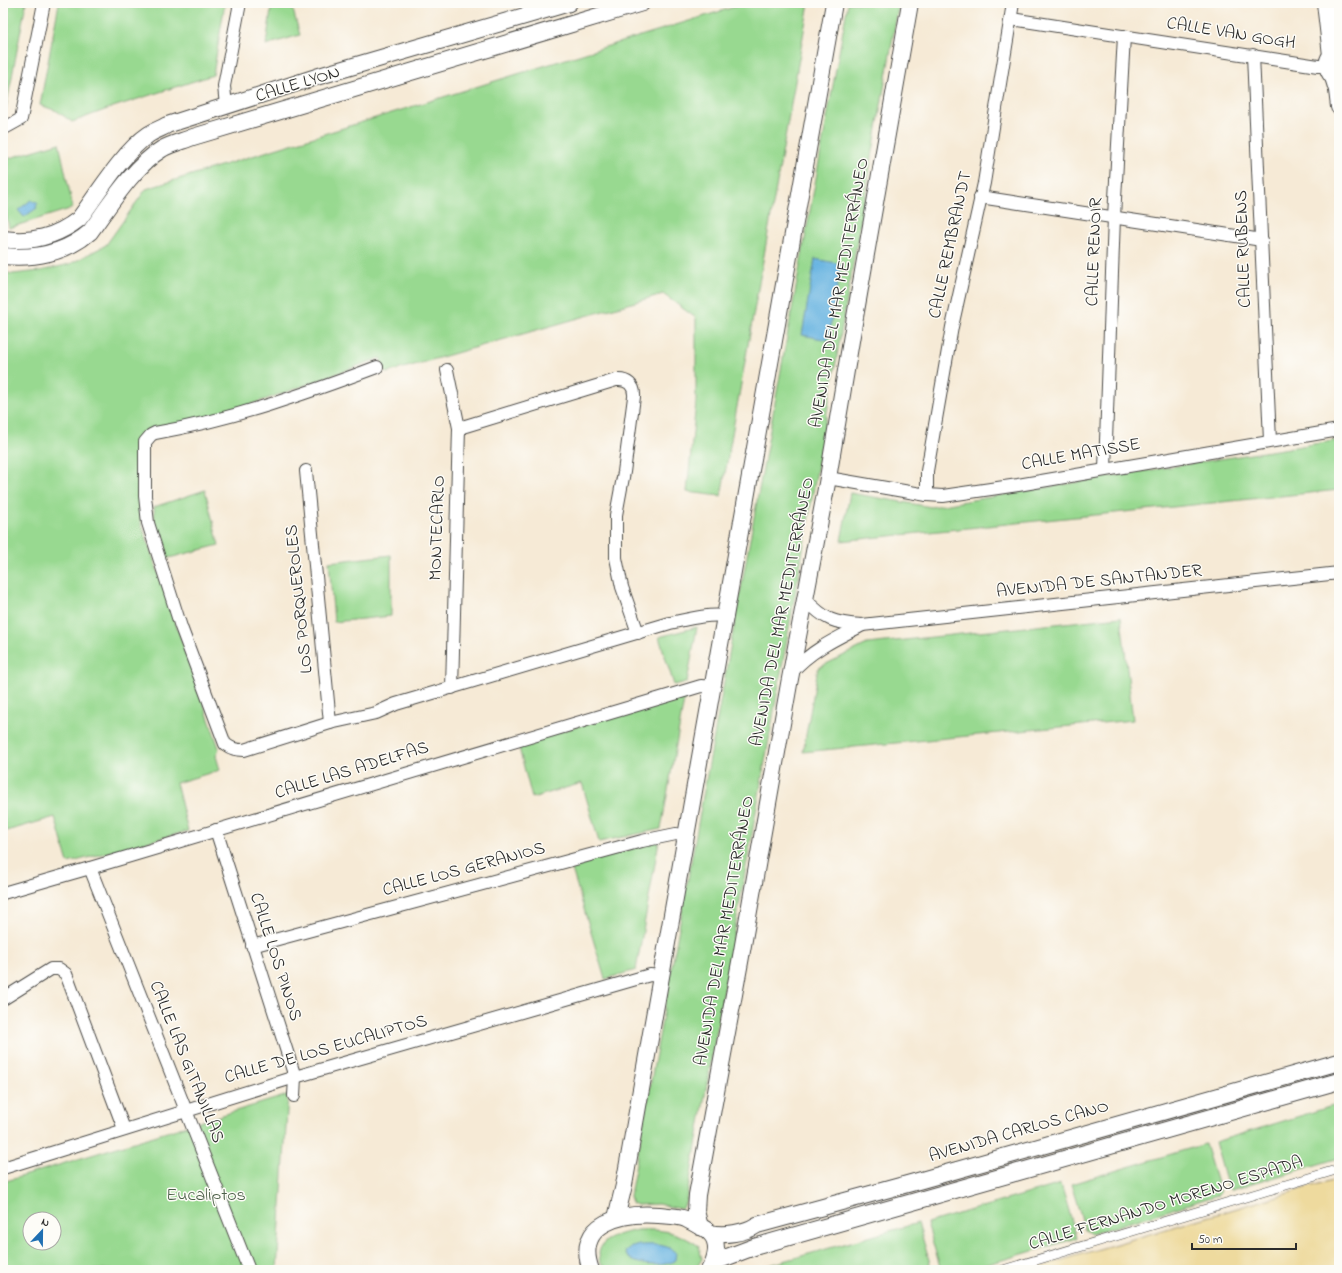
<svg xmlns="http://www.w3.org/2000/svg" width="1342" height="1273" font-family="'Indie Flower',sans-serif">
	<style>
		.green { fill: #98d990; stroke: #62825e; fill-rule: evenodd }
		.sand { fill: #eeda9e; stroke: #8c8264 }
		.water { fill: #67b4e1; stroke: #497086 }
		.lines { fill: none; stroke-linecap: round; stroke-linejoin: round }
		.pedestrian-casing { stroke: #494845; stroke-width: 10 }
		.minor-casing { stroke: #494845; stroke-width: 14 }
		.tertiary-casing { stroke: #494845; stroke-width: 18 }
		.pedestrian { stroke: #fff; stroke-width: 9 }
		.minor { stroke: #fff; stroke-width: 12 }
		.tertiary { stroke: #fff; stroke-width: 16 }
		.labels { text-anchor: middle; dominant-baseline: central; stroke-width: 3; stroke-linejoin: round; paint-order: stroke }
		.street-label { font-size: 18px; fill: #2b2b2b; stroke: #fdfcf7 }
		.park-label { font-size: 18px; fill: #4c5f49; stroke: #fdfcf7 }
	</style>
	<rect width="100%" height="100%" fill="#fdfcf7"/>
	<filter id="ink" filterUnits="userSpaceOnUse"><feTurbulence type="fractalNoise" baseFrequency=".025" numOctaves="2"/><feDisplacementMap in="SourceGraphic" scale="8" xChannelSelector="R" yChannelSelector="G"/><feConvolveMatrix kernelMatrix="1 2 1 2 8 2 1 2 1" color-interpolation-filters="sRGB"/></filter>
	<filter id="wash" filterUnits="userSpaceOnUse"><feTurbulence type="fractalNoise" baseFrequency=".012" numOctaves="4" result="noise"/><feDisplacementMap in="SourceGraphic" scale="16" xChannelSelector="R" yChannelSelector="G"/><feGaussianBlur stdDeviation="0.9" result="paint"/><feColorMatrix in="noise" values="0 0 0 0 0 0 0 0 0 0 0 0 0 0 0 0 0 1.4 0 .05"/><feComposite in="paint" operator="in"/></filter>
	<g filter="url(#wash)">
		<rect width="100%" height="100%" fill="#f6ead6"/>
		<g class="green">
			<polygon points="3,3 26,3 6,108 3,109"/>
			<polygon points="59,3 225,3 213,75 113,107 72,122 57,111 40,105"/>
			<polygon points="272,3 291,3 300,35 266,45"/>
			<polygon points="747,3 809,3 721,496 687,492 696,402 696,318 663,294 386,373 380,358 264,400 195,422 148,430 143,439 141,523 219,748 216,756 220,770 176,783 188,831 68,863 55,817 3,832 3,272 13,274 40,271 70,264 106,245 146,189"/>
			<polygon points="848,3 899,3 801,561 686,1201 684,1206 681,1209 658,1204 637,1205 632,1203 630,1196"/>
			<polygon points="59,143 73,208 9,228 3,201 3,160"/>
			<polygon points="1339,440 1339,490 841,541 850,493 931,507 1126,474"/>
			<polygon points="205,490 219,545 165,559 155,531 154,507"/>
			<polygon points="391,555 391,616 334,622 329,562"/>
			<polygon points="1121,617 1133,720 803,752 818,668 867,644"/>
			<polygon points="697,627 687,682 674,685 659,637"/>
			<polygon points="685,695 661,829 599,842 582,783 532,798 518,744"/>
			<polygon points="659,841 636,970 605,979 571,866"/>
			<path d="M288,1095L277,1270H3V1182ZM30,1219H54V1243H30Z"/>
			<polygon points="1339,1104 1339,1158 1232,1190 1228,1188 1215,1142"/>
			<polygon points="1205,1144 1220,1193 1218,1195 1091,1234 1085,1230 1071,1184"/>
			<polygon points="1061,1184 1077,1238 968,1270 941,1270 927,1223"/>
			<polygon points="918,1223 932,1270 752,1270"/>
			<path d="M638,1230C663,1229 678,1232 699,1246L702,1259L695,1270H610L600,1263C600,1260 599,1256 599,1253C602,1236 624,1233 638,1230Z"/>
		</g>
		<polygon class="sand" points="1339,1178 1339,1270 1029,1270 1042,1266"/>
		<g class="water">
			<polygon points="31,200 35,202 36,201 38,203 36,206 37,208 24,217 18,210"/>
			<polygon points="815,259 841,264 828,340 802,335"/>
			<path d="M639,1245C652,1245 665,1243 676,1252L675,1261C663,1267 635,1267 626,1255L625,1251L629,1248Z"/>
		</g>
	</g>
	<g filter="url(#ink)">
		<g class="lines">
			<g class="pedestrian-casing">
				<polyline id="pedestrian" points="1003,1270 1339,1169"/>
			</g>
			<g class="minor-casing">
				<g id="minor">
					<polyline points="1011,19 1318,66 1327,66"/>
					<polyline points="1253,55 1270,441"/>
					<polyline points="226,106 224,86 240,3"/>
					<polyline points="3,129 21,119 44,3"/>
					<polyline points="980,197 1262,240"/>
					<path d="M377,367C305,394 231,420 155,433L151,435L145,442V496L148,523L181,627L225,744C232,749 236,750 244,750L330,723L376,713L396,704L670,623C689,619 706,614 725,616"/>
					<polyline points="447,370 459,428 452,688"/>
					<path d="M459,428L616,380C627,379 635,385 634,397L624,472L616,515V558L622,587L638,633"/>
					<polyline points="1105,469 1114,217 1124,36"/>
					<polyline points="306,471 330,723"/>
					<polyline points="828,478 927,495 943,496 1018,485 1339,430"/>
					<polyline points="927,495 927,471 952,327 984,183 1013,3"/>
					<path d="M805,599C825,620 833,623 862,625L1339,573"/>
					<path d="M791,673C810,651 835,639 861,626"/>
					<polyline points="216,830 295,1077 294,1096"/>
					<polyline points="90,868 249,1270"/>
					<polyline points="3,893 90,868 701,686 712,687"/>
					<polyline points="252,946 642,841 676,834 686,836"/>
					<polyline points="3,999 51,969 59,969 66,974 124,1129"/>
					<polyline points="3,1168 295,1077 650,975 661,976"/>
				</g>
			</g>
			<g class="tertiary-casing">
				<g id="tertiary">
					<polyline points="1325,3 1331,55"/>
					<path d="M1339,50C1323,56 1324,74 1339,81"/>
					<polyline points="1333,77 1337,90 1339,107"/>
					<path d="M3,239C32,243 56,237 79,219C97,195 124,151 148,135C153,131 161,129 167,125L316,77L569,3"/>
					<path d="M3,256C34,259 66,253 90,232C109,206 134,166 162,149C171,144 183,141 193,137L642,3"/>
					<path d="M616,1218L624,1185C694,791 764,397 834,3"/>
					<polyline points="700,1227 696,1211 697,1195 740,962 789,684 828,478 855,317 910,3"/>
					<path d="M710,1233C724,1236 745,1233 757,1225L911,1183L1339,1062"/>
					<polyline points="714,1262 754,1247 1339,1081"/>
					<path d="M591,1270C573,1222 624,1212 659,1215C668,1216 678,1216 686,1219C690,1221 693,1223 697,1225C701,1227 707,1229 710,1233C720,1243 716,1259 709,1270"/>
				</g>
			</g>
			<use href="#pedestrian" class="pedestrian"/>
			<use href="#minor" class="minor"/>
			<use href="#tertiary" class="tertiary"/>
		</g>
	</g>
	<g class="labels">
		<g class="street-label">
			<text transform="translate(1231 34) rotate(9)">CALLE VAN GOGH</text>
			<text transform="translate(298 85) rotate(-17)">CALLE LYON</text>
			<text transform="translate(951 245) rotate(-78)">CALLE REMBRANDT</text>
			<text transform="translate(1244 249) rotate(-92)">CALLE RUBENS</text>
			<text transform="translate(1095 252) rotate(-88)">CALLE RENOIR</text>
			<text transform="translate(840 293) rotate(-80)">AVENIDA DEL MAR MEDITERRÁNEO</text>
			<text transform="translate(1081 455) rotate(-10)">CALLE MATISSE</text>
			<text transform="translate(438 528) rotate(-88)">MONTECARLO</text>
			<text transform="translate(1099 582) rotate(-6)">AVENIDA DE SANTANDER</text>
			<text transform="translate(300 599) rotate(-96)">LOS PORQUEROLES</text>
			<text transform="translate(783 612) rotate(-79)">AVENIDA DEL MAR MEDITERRÁNEO</text>
			<text transform="translate(352 771) rotate(-17)">CALLE LAS ADELFAS</text>
			<text transform="translate(464 870) rotate(-15)">CALLE LOS GERANIOS</text>
			<text transform="translate(725 931) rotate(-80)">AVENIDA DEL MAR MEDITERRÁNEO</text>
			<text transform="translate(275 957) rotate(72)">CALLE LOS PINOS</text>
			<text transform="translate(326 1050) rotate(-16)">CALLE DE LOS EUCALIPTOS</text>
			<text transform="translate(186 1062) rotate(68)">CALLE LAS GITANILLAS</text>
			<text transform="translate(1019 1132) rotate(-16)">AVENIDA CARLOS CANO</text>
			<text transform="translate(1166 1204) rotate(-17)">CALLE FERNANDO MORENO ESPADA</text>
		</g>
		<g class="park-label">
			<text x="206" y="1196">Eucaliptos</text>
		</g>
	</g>
	<rect width="1342" height="1273" fill="none" stroke="#fdfcf7" stroke-width="16"/>
	<g transform="translate(42 1231) rotate(22)"><circle r="19" fill="#fdfcf7" stroke="#a9a8a5"/>
	<path d="M0-3L7 15L0 10L-7 15Z" fill="#1f6fb2"/>
	<text y="-6" font-size="11" font-weight="bold" text-anchor="middle" fill="#2b2b2b">N</text>
	</g>
	<path d="M1192 1243v6h104v-6" fill="none" stroke="#2b2b2b" stroke-width="2"/>
	<text x="1198" y="1243" font-size="12" fill="#2b2b2b" stroke="#fdfcf7" stroke-width="3" paint-order="stroke">50 m</text>
</svg>
